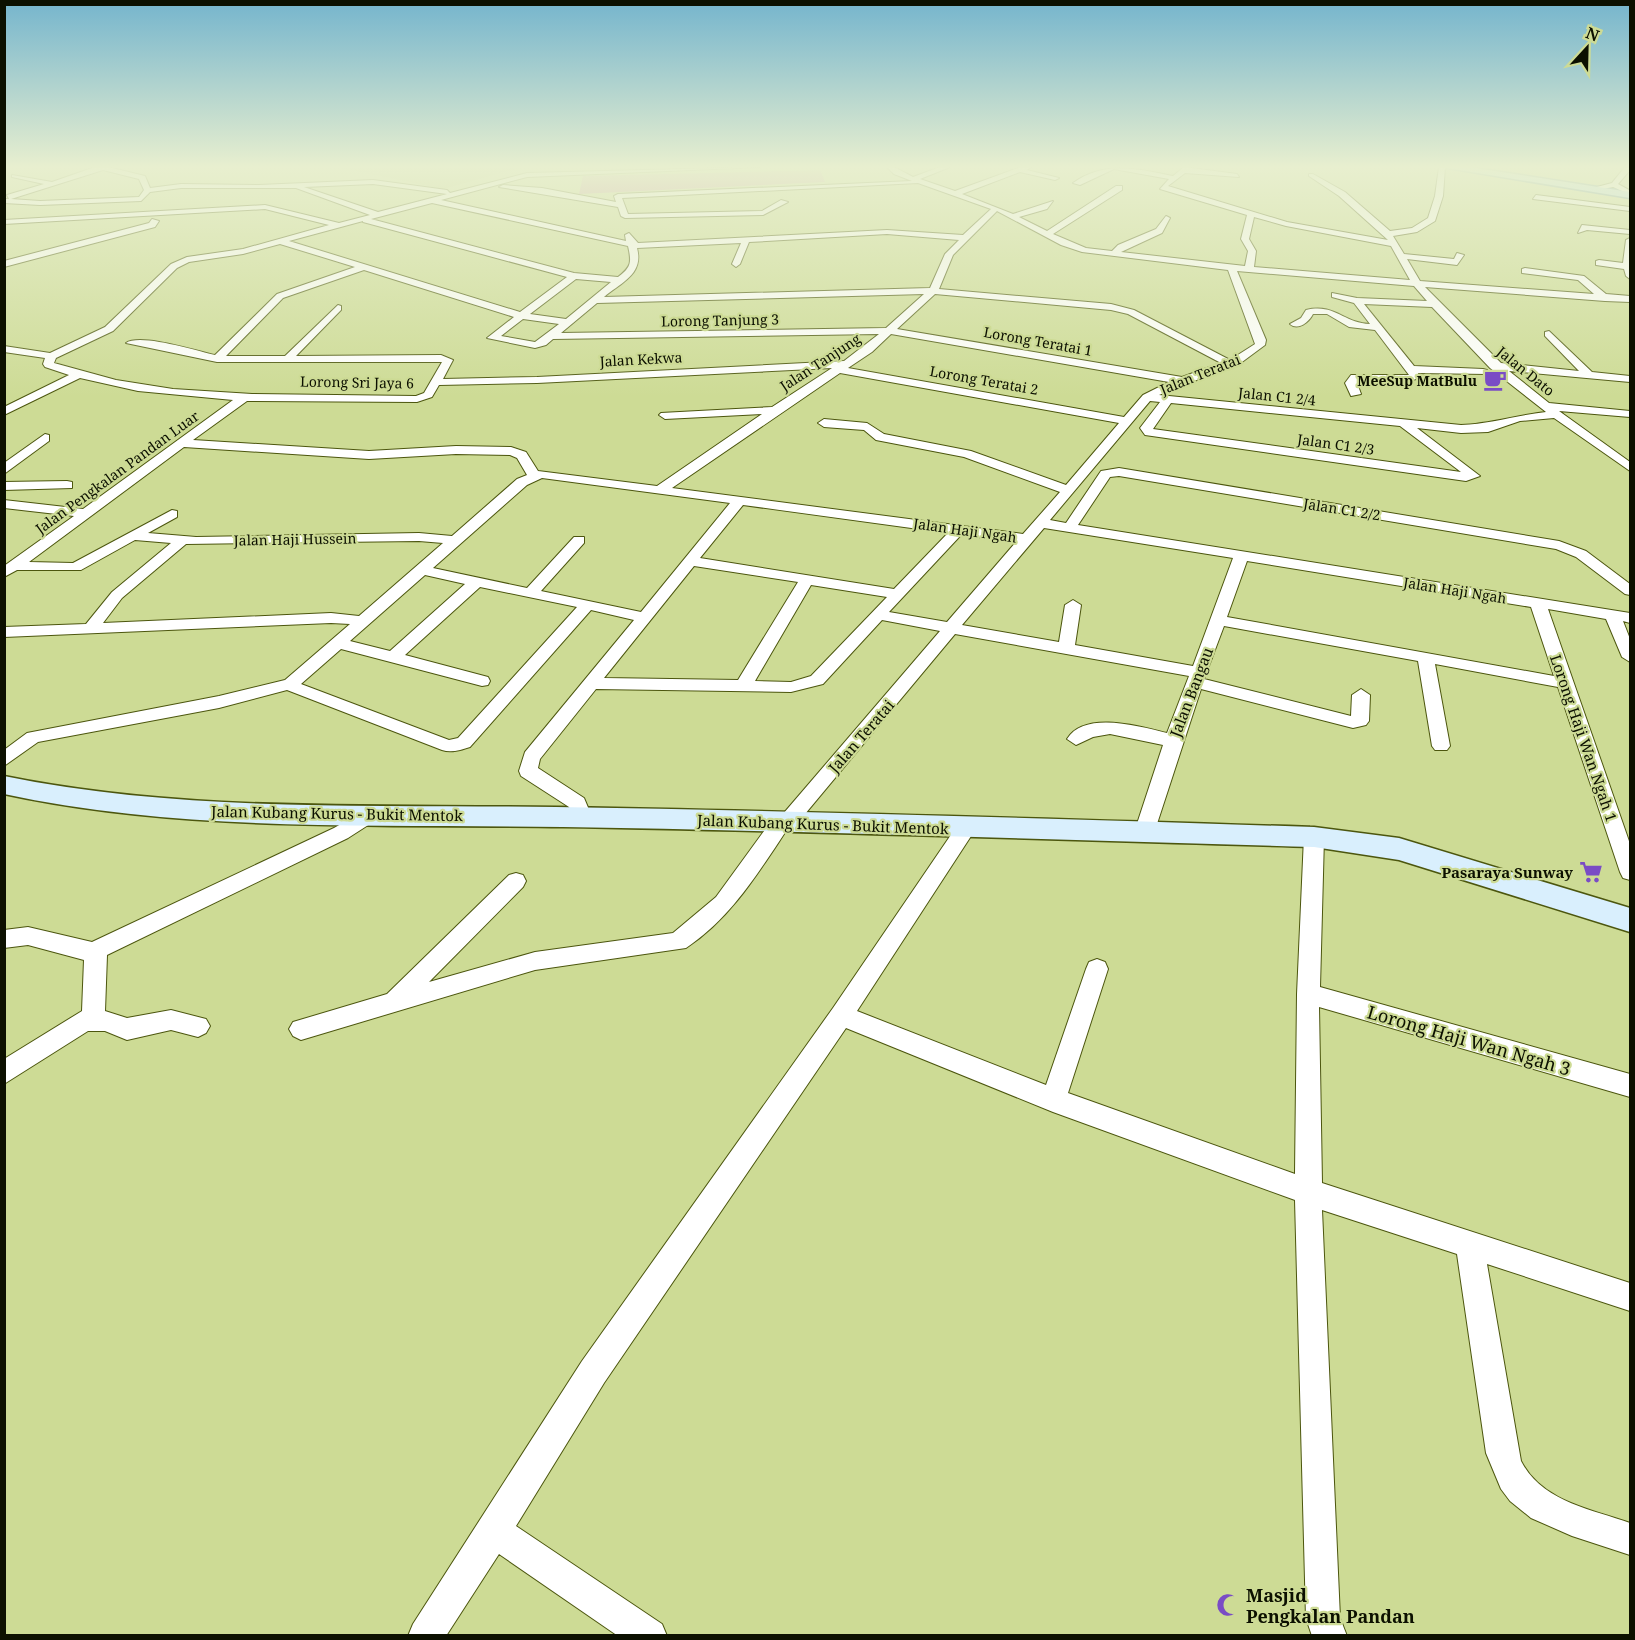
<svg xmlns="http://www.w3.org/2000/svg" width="1635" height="1640" font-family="'Noto Serif',serif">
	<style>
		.built { fill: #c2d084 }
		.green { fill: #cb8fa3 }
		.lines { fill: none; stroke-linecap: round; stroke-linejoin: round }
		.minor-casing { stroke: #4c560e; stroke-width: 2 }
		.secondary-casing { stroke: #4c560e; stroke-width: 3 }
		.primary-casing { stroke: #5789a2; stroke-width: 3 }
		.minor { fill: #fff; fill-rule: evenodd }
		.secondary { fill: #d9effd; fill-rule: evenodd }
		.primary { fill: #b3dffb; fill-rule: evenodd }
		.labels { text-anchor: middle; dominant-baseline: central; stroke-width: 4.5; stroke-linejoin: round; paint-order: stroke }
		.far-street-label { font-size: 14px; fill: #0c1000; stroke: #cddb95 }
		.far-poi-label { font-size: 14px; font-weight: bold; fill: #0c1000; stroke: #cddb95; text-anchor: end }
		.street-label { font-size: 15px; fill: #0c1000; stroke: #cddb95 }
		.poi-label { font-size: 15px; font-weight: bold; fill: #0c1000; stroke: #cddb95; text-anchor: end }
		.near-street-label { font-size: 18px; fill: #0c1000; stroke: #cddb95 }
		.near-poi-label { font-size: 18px; font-weight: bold; fill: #0c1000; stroke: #cddb95; text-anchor: start }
	</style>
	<rect width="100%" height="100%" fill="#cddb95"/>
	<polygon class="built" points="337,167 523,167 443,189"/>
	<polygon class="green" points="820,170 825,182 579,194 583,176"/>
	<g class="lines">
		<g class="minor-casing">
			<g id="minor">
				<path d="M95,167H108L145,176L150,188L181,184L259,185L373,180L447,190L450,193L527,173L760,167L527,177L441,200L626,241L625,235L629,233L638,243L887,230L963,235L991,209L918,183L622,198L628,214L762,211L781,200L788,202L763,215L625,218L621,216L618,207L499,187L503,185L542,188L616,202L614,196L618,194L912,181L894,174L887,167H894L913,177L940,167H950L920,179L955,191L1021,167H1031L1027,170L1059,178L1055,180L1020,172L962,194L1013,214L1053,201L1047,209L1019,217L1047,231L1116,186H1122V190L1053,234L1086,248L1112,251L1118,245L1156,229L1166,216L1170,218L1162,233L1121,252L1245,266L1248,251L1241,239L1247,215L1160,189L1169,179L1114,169L1080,185L1073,183C1105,160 1138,169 1173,176L1184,167L1237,174L1239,177L1185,173L1168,186L1287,222L1388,240L1339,196L1309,176V174H1313L1345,192L1390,231L1412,228L1428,218L1435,196L1439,167H1445L1443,196L1435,221L1417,232L1393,236L1404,254L1454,259L1457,253L1464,255L1457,265L1407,259L1420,281L1594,294L1578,280L1522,273V269L1525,268L1584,276L1606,294L1630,296V302L1605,301L1425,287L1501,363L1579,371L1545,336V332L1549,331L1592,372L1630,376V382L1509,371L1549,403L1630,411V417L1559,411L1630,462V471L1554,418L1520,421L1488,432L1461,433L1417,428L1480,476L1466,481L1145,435L1140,428L1160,402L1150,401L1050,520L1066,523L1101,471L1119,468L1559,541L1586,551L1630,584V595L1625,594L1576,557L1556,549L1119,476L1110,477L1078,525L1630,613V623L1623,621L1630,639V662L1622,657L1606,619L1548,609L1630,844V880L1623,878L1620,872L1558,687L1435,664L1450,746L1447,750H1435L1432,746L1418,661L1224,626L1204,679L1351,716L1352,695L1361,689L1370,695L1369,721L1366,725L1353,728L1201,689L1155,830L1152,835L1145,837L1138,835L1135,830L1163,745L1110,734L1093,737L1076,745L1067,739C1085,710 1141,727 1167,733L1189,676L955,634L795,826L788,828C758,873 731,918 686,948L535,970L301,1040L293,1036L289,1029L293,1022L387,994L509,875L516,873L523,875L526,881L523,887L429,982L535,952L673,933L716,897L775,816L783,814L940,631L882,620L823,684L791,692L596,689L540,759L538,768L584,798L592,817L589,822L582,824L575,822L569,807L521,776L519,771L525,752L634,620L591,610L470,747C461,750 451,753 442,750L287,690L219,708L38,742L4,766V750L27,733L219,696L285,680L350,624L331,623L4,637V627L86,624L112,592L171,543L135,540L81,570H17L4,577V566L74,516L4,508V500L83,509L233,400L138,391L80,378L4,415V407L69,375L45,367L43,364L45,358L4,352V346L50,353L105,327L171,264L187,257L243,249L329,225L265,209L4,224V220L265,205L339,223L370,215L296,188H181L150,192L141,201L40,205L4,203V199H9L7,195L44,184L12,177V175L52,182ZM103,170L139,179L144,190L139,197L40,201L11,199ZM373,184L447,194L378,212L304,187ZM432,203L628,246C632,263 631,267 618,277L574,273L371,219ZM997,211L1061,245L1082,252L1228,270L1255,344L1230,360L1134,310L1111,304L939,289L953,255ZM1254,217L1286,226L1391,246L1410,280L1254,267L1256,251L1249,239ZM363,221V222L567,277L520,312L289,241ZM887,234L959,240L945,254L930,288L604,297C622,282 644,274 637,248L741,243L732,264L736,267L740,264L749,242ZM280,244L355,267L277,294L215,355C197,351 140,333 126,343L217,362H442L424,393L416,396L252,394L173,389L116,380L54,363L56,358L113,331L177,268L189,262L243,254ZM364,270L514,317L487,338L535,348L546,345L553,339L879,334L844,361L537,377L443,379L453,360L441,355L296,356L341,310V306L338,305L285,356H226L283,298ZM1237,271L1414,286L1427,301L1357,298L1332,293V297L1354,303L1370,324C1343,323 1335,303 1306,310L1301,318L1290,324C1298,331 1309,322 1313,314H1327L1349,327L1375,330L1409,375H1351L1345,383L1351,396L1361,394L1357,383L1358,380L1410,381L1419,378L1418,373L1487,374V370L1483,369L1414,366L1364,304L1432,307L1490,368L1546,412C1517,415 1490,424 1461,425L1159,395L1242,362L1265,345L1266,340ZM576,279L611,282L566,319L530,314ZM924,294L886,328L561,333L597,303ZM935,294L1111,310L1128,314L1221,363L1182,377L897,329ZM523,319L559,324L535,342L501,336ZM891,334L1169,382L1143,395L1124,417L848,368L872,352ZM832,368L772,407L661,413L659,415L665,419L762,414L657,486L538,471L526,452L511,447L456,446L369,451L193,440L247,401L417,402L432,397L439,385L537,383ZM840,373L1119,423L1066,485L971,451L884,434L867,423L824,419L818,423L824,427L864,430L876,440L964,457L1060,492L1023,534L672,488ZM1171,403L1400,426L1461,472L1153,429ZM184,447L369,459L456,454L510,455L517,458L527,475L517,479L452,536L419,533L196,537L148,533L177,517V511L172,510L73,563L29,562ZM542,478L730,503L641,612L541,591L584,543V537H574L527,588L433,568L527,485ZM743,505L948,533L894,589L700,558ZM1044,528L1233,558L1193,666L1075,645L1081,605L1073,600L1065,605L1059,642L962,625ZM961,535L1016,542L947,622L889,612ZM419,541L443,543L359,616L331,613L103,623L122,598L186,544ZM1247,561L1531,607L1554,676L1227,617ZM694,566L798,582L738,680L604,678ZM425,575L465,584L390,651L350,641ZM811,585L887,597L811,676L791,682L755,681ZM480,587L577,607L458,738L449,740L301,684L341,649L482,686L488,685L490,681L488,677L405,655Z"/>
				<polygon points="1625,167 1630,167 1630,170 1618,184 1629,190 1629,194 1613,187 1597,190 1593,188 1612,183"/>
				<polygon points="1536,195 1630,207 1630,211 1533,199"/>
				<polygon points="152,219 159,221 155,227 4,267 4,261 149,223"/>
				<polygon points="1582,225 1630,230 1630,234 1587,230 1578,233"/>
				<polygon points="1630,238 1630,279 1626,276 1624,269 1596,265 1596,261 1599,260 1623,263 1626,240"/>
				<polygon points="45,434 49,435 49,441 4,474 4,463"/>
				<polygon points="67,481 72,482 72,488 4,490 4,482"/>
				<polygon points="369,808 376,810 379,815 376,820 348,838 107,955 105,1011 127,1018 171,1010 206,1019 210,1026 206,1033 198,1037 171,1030 127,1040 105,1031 88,1031 4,1084 4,1059 82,1011 84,960 28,945 4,948 4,930 28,927 92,942 334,828"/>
				<path d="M966,821L973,823L976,828L973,833L857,1011L1046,1085L1086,969L1089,962L1097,959L1105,962L1108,969L1068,1093L1295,1174L1297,994L1304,837L1307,832L1314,830L1321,832L1324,837L1320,987L1630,1074V1097L1319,1007L1322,1183L1630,1283V1311L1487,1264L1521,1461C1542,1502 1591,1509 1630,1523V1555L1572,1536L1531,1518L1510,1501L1501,1489L1486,1453L1457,1254L1322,1210L1340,1618L1347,1636H1312L1306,1618L1295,1200L1053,1112L846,1028L604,1383L516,1526L662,1624L667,1636H618L499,1554L446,1636H408L413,1624L582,1361L833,1008L959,823Z"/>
			</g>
		</g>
		<g class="secondary-casing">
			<path id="secondary" d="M4,776C185,813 373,804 556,807C809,811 1061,819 1314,827L1399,838L1630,908V932L1399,860L1314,847C1064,840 813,831 563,827C380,824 184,833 4,794Z"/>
		</g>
		<g class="primary-casing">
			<polygon id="primary" points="1441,167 1469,167 1630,192 1630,198"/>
		</g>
		<use href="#minor" class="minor"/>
		<use href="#secondary" class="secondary"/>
		<use href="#primary" class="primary"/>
	</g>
	<linearGradient id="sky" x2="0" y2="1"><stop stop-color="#75b5cd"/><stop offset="0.42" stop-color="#e8efcf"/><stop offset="1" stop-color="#e8efcf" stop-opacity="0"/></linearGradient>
	<rect width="1635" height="397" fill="url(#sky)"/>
	<defs>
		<g id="cafe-bare" transform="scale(1.8)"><path d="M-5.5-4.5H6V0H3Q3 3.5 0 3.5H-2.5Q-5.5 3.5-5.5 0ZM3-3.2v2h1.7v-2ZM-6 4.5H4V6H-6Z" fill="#7a4cc5" stroke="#cddb95" stroke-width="2.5" paint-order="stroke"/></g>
		<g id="supermarket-bare" transform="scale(1.8)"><path d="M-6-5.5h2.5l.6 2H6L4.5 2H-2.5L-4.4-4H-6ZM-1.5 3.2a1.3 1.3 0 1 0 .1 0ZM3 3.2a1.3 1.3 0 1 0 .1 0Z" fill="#7a4cc5" stroke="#cddb95" stroke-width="2.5" paint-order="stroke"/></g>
		<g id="mosque-bare" transform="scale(1.8)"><path d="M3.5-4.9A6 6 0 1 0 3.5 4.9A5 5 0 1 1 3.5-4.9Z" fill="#7a4cc5" stroke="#cddb95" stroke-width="2.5" paint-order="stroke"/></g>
	</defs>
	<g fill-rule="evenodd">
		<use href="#cafe-bare" x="1495" y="380"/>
		<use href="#supermarket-bare" x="1591" y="872"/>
		<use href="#mosque-bare" x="1228" y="1605"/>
	</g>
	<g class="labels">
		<g class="far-street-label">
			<text transform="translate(720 320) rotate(-1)">Lorong Tanjung 3</text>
			<text transform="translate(1038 341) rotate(10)">Lorong Teratai 1</text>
			<text transform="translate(641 359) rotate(-3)">Jalan Kekwa</text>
			<text transform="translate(820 362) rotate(-33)">Jalan Tanjung</text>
			<text transform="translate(1526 371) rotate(39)">Jalan Dato</text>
			<text transform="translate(1200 374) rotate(-22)">Jalan Teratai</text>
			<text transform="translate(984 380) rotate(10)">Lorong Teratai 2</text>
			<text transform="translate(357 382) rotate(1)">Lorong Sri Jaya 6</text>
			<text transform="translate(1277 396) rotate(6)">Jalan C1 2/4</text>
			<text transform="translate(1336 444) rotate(8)">Jalan C1 2/3</text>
			<text transform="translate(117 472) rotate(-36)">Jalan Pengkalan Pandan Luar</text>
			<text transform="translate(1342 509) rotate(9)">Jalan C1 2/2</text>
			<text transform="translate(965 530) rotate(8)">Jalan Haji Ngah</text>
			<text transform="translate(295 539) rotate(-1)">Jalan Haji Hussein</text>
			<text transform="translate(1455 590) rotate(9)">Jalan Haji Ngah</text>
		</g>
		<g class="far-poi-label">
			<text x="1477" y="380">MeeSup MatBulu</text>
		</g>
		<g class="street-label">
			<text transform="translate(1191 692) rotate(-69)">Jalan Bangau</text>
			<text transform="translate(861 736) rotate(-49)">Jalan Teratai</text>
			<text transform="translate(1584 738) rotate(71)">Lorong Haji Wan Ngah 1</text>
			<text transform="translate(337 813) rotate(1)">Jalan Kubang Kurus - Bukit Mentok</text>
			<text transform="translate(823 824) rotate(2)">Jalan Kubang Kurus - Bukit Mentok</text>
		</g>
		<g class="poi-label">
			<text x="1573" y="872">Pasaraya Sunway</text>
		</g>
		<g class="near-street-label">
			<text transform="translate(1469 1040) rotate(16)">Lorong Haji Wan Ngah 3</text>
		</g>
		<g class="near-poi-label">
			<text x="1246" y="1595">Masjid<tspan x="1246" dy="21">Pengkalan Pandan</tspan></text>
		</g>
	</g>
	<rect width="1635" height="1640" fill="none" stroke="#0c1000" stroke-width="12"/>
	<g transform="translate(1587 48) rotate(22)" stroke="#cddb95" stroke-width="4.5" paint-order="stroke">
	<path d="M0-4.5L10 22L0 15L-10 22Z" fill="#0c1000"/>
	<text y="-9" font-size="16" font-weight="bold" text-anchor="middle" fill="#0c1000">N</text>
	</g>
</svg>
